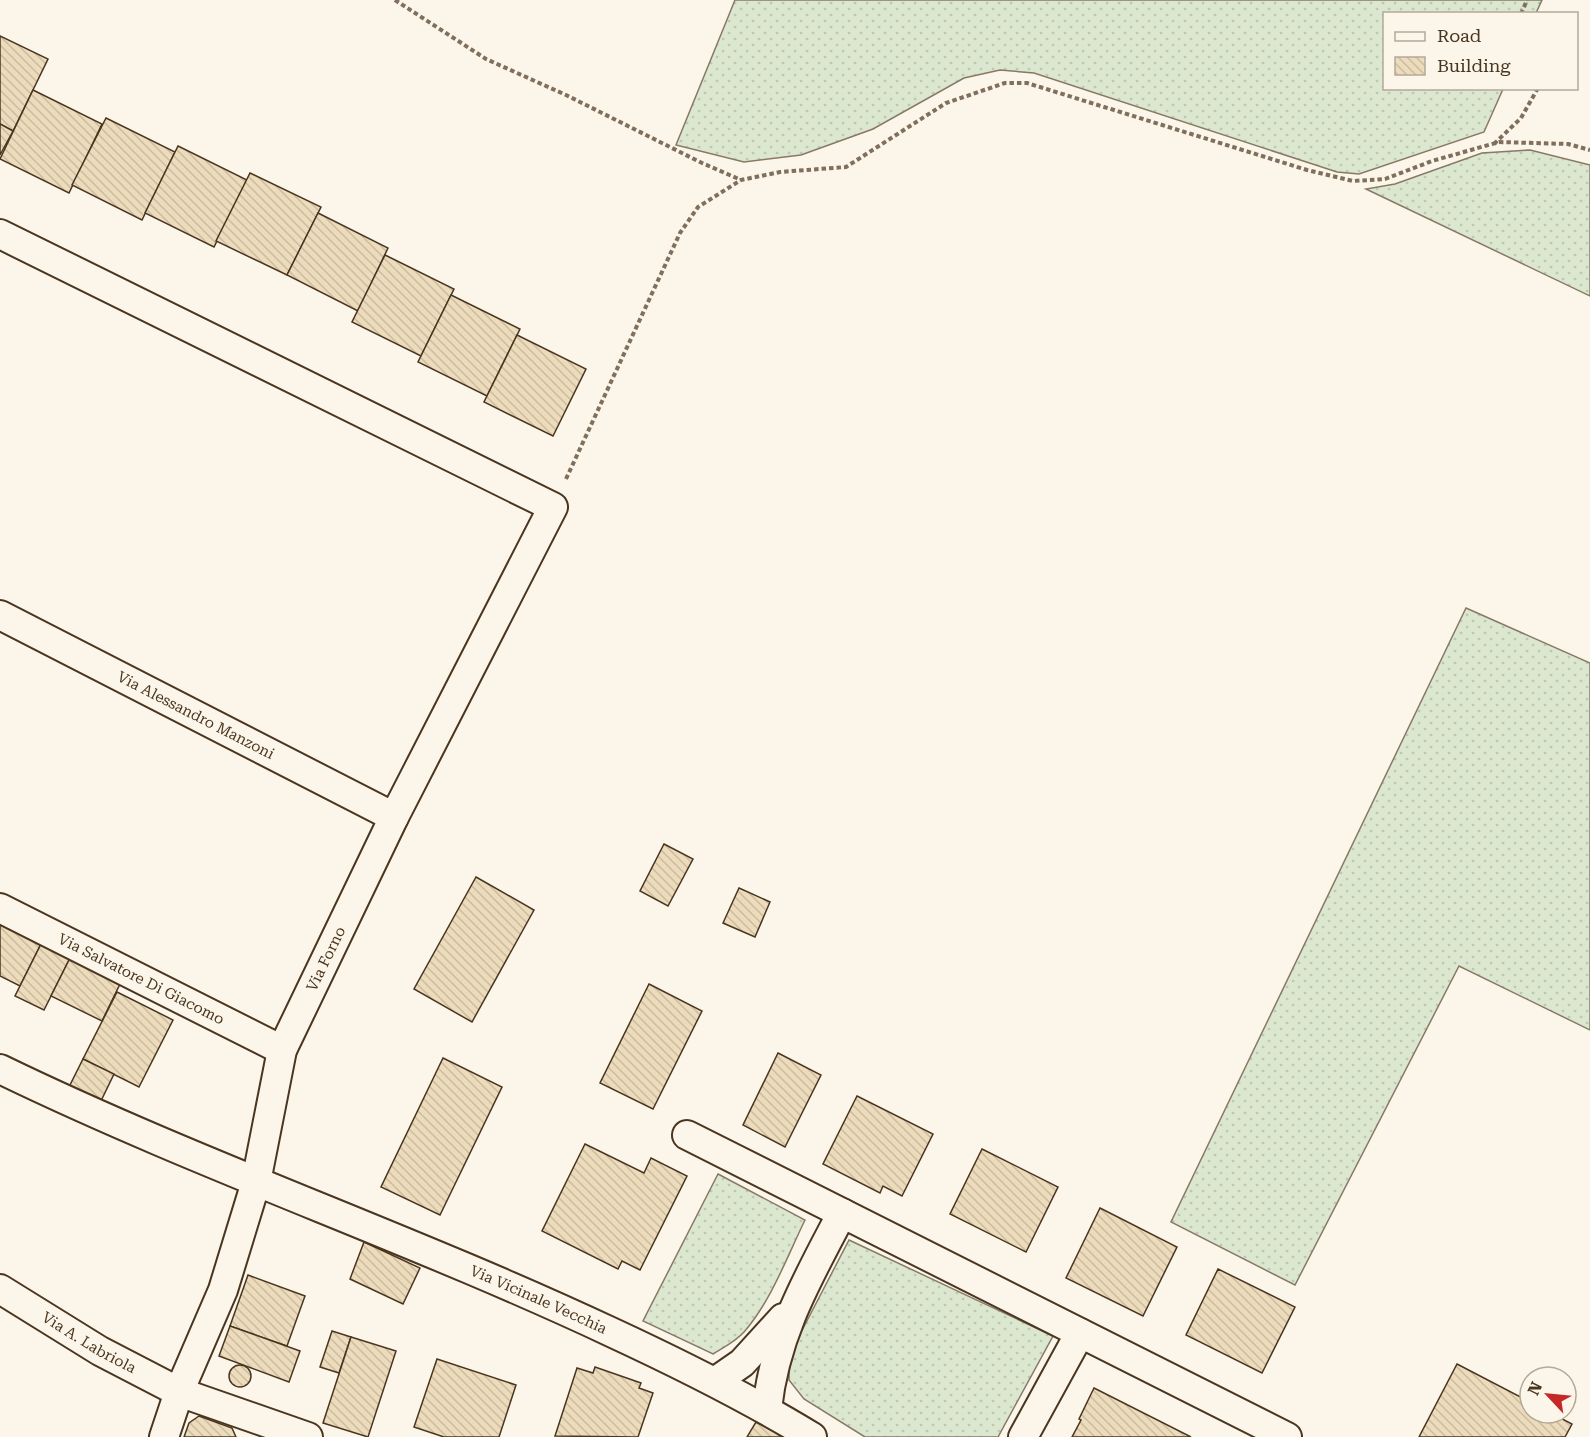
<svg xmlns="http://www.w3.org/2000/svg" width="1590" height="1437" font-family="'Roboto Serif',serif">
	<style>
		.grass { fill: url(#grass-dots); stroke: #887966; stroke-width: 1.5 }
		.building { fill: url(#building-back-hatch); stroke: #4a3520; stroke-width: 1.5 }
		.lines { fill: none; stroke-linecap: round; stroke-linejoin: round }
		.street-casing { stroke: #4a3520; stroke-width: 32 }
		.path { stroke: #7f6f5c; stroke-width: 4; stroke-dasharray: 4.5 3; stroke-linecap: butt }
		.street { stroke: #fbf6e9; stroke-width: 28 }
		.labels { text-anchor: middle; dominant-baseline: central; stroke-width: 4.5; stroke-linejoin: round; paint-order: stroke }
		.street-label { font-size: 15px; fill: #4a3520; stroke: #fbf6e9 }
	</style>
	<defs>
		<pattern id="grass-dots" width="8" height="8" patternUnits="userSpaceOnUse" patternTransform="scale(1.5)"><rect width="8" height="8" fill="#dce7d0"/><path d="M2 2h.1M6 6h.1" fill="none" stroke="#bec7b2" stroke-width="1.8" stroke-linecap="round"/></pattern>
		<pattern id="building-back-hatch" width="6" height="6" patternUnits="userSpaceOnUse" patternTransform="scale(1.5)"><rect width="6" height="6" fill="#ecdcbc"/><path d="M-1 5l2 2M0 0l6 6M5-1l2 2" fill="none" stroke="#ccbda1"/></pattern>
	</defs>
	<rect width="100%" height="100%" fill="#fbf6e9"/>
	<g class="grass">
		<polygon points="735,0 1542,0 1536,13 1384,14 1384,88 1503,89 1484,132 1359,174 1337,172 1034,73 1000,70 964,78 873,129 801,155 744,162 676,145"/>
		<polygon points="1530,150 1590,165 1590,296 1366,189 1395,184 1482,153"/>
		<polygon points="1466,608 1590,663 1590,1030 1459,966 1295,1285 1171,1222"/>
		<path d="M718,1174L805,1220C787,1257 771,1301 744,1332C735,1342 724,1347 713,1354L643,1321Z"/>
		<polygon points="849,1240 1053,1336 998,1437 865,1437 804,1399 789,1380 789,1360 797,1340"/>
	</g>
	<g class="building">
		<polygon points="0,36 48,59 13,131 0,124"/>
		<polygon points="33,90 102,124 69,193 0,159"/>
		<polygon points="106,118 175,152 142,220 72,185"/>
		<polygon points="0,124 13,131 0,155"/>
		<polygon points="178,146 247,180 214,247 145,213"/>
		<polygon points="250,173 321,207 287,275 216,241"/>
		<polygon points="318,213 388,248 358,311 287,275"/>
		<polygon points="385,255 454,289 421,356 352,322"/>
		<polygon points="451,295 520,329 487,396 418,362"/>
		<polygon points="517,335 586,369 553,436 484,402"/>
		<polygon points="664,844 693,859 668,906 640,891"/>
		<polygon points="476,877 534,910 472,1022 414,989"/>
		<polygon points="739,888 770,902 755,937 723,923"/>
		<polygon points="0,923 41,944 20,986 0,976"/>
		<polygon points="41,944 70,958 44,1010 15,996"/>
		<polygon points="70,958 120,984 102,1021 51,996"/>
		<polygon points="649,984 702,1011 653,1109 600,1083"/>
		<polygon points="117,992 173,1020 139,1087 83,1059"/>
		<polygon points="778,1053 821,1075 785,1147 743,1125"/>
		<polygon points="443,1058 502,1087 440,1215 381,1187"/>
		<polygon points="83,1059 114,1074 98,1107 67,1091"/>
		<polygon points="857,1096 933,1134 902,1196 883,1186 880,1193 823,1164"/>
		<polygon points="585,1144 644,1173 651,1158 687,1176 640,1270 622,1261 618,1269 542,1231"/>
		<polygon points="982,1149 1058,1187 1026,1252 950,1214"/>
		<polygon points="1100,1208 1177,1247 1143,1316 1066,1278"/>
		<polygon points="364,1242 420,1268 403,1304 350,1279"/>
		<polygon points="1218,1269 1295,1307 1262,1373 1186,1335"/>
		<polygon points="248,1275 305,1296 287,1346 230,1326"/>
		<polygon points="230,1326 300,1351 289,1382 219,1356"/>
		<polygon points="332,1331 351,1337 339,1373 320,1367"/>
		<polygon points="351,1337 396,1351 368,1437 323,1423"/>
		<polygon points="437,1359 516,1385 499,1437 444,1437 414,1427"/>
		<polygon points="1457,1364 1530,1402 1530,1413 1551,1413 1572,1424 1565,1437 1419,1437"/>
		<circle cx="240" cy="1376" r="11"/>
		<polygon points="595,1367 641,1383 639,1388 653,1393 638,1437 555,1436 577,1368 593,1373"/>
		<polygon points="1094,1388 1191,1437 1072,1437 1081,1420 1079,1419"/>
		<polygon points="199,1416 232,1428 236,1437 184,1437 189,1423"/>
		<polygon points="756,1422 785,1437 747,1437"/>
	</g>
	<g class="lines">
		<g class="street-casing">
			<g id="street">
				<polyline points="0,234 553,507 394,817 282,1050 256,1182 223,1290 179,1392 164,1437"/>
				<path id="s1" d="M0,615L394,817"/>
				<path id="s2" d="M0,908L282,1050"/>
				<path id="s3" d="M0,1069C200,1166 411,1238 611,1332C680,1364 747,1397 812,1437"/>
				<polyline points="687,1135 1287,1437"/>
				<path id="s4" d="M0,1289L100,1351L179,1392L308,1437"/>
				<polyline points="716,1381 742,1363 783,1318"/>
				<path d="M767,1409C775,1334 808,1278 842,1213"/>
				<polyline points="1023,1437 1080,1333"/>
			</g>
		</g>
		<g class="path">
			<polyline points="395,0 486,59 566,95 702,163 741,180"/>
			<polyline points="1521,14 1527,0"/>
			<polyline points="1494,144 1521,118 1538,88"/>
			<polyline points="566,479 680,233 698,207 741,180 780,172 846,167 946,103 1005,83 1027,83 1307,170 1353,181 1385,179 1432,161 1499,142 1568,144 1590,150"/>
		</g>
		<use href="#street" class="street"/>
	</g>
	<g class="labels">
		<g class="street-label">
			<text stroke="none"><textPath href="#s1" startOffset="220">Via Alessandro Manzoni</textPath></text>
			<text transform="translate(326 959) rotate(-64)">Via Forno</text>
			<text stroke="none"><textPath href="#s2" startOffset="158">Via Salvatore Di Giacomo</textPath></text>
			<text stroke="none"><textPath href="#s3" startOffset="586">Via Vicinale Vecchia</textPath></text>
			<text stroke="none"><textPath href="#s4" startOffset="104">Via A. Labriola</textPath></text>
		</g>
	</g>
	<rect x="1383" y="12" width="195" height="78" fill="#fbf6e9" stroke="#b4a999" stroke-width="1.5"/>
	<rect x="1395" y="32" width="30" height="9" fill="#fbf6e9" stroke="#b4a999" stroke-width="1.5"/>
	<text x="1437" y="42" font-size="18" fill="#4a3520">Road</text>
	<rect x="1395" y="57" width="30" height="18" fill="url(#building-back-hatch)" stroke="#b4a999" stroke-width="1.5"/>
	<text x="1437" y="72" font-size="18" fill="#4a3520">Building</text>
	<g transform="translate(1548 1395) rotate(296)"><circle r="28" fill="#fbf6e9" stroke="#b4a999" stroke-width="1.5"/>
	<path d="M0-4.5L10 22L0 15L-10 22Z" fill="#c62828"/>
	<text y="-9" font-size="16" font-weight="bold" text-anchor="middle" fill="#4a3520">N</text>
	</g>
</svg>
